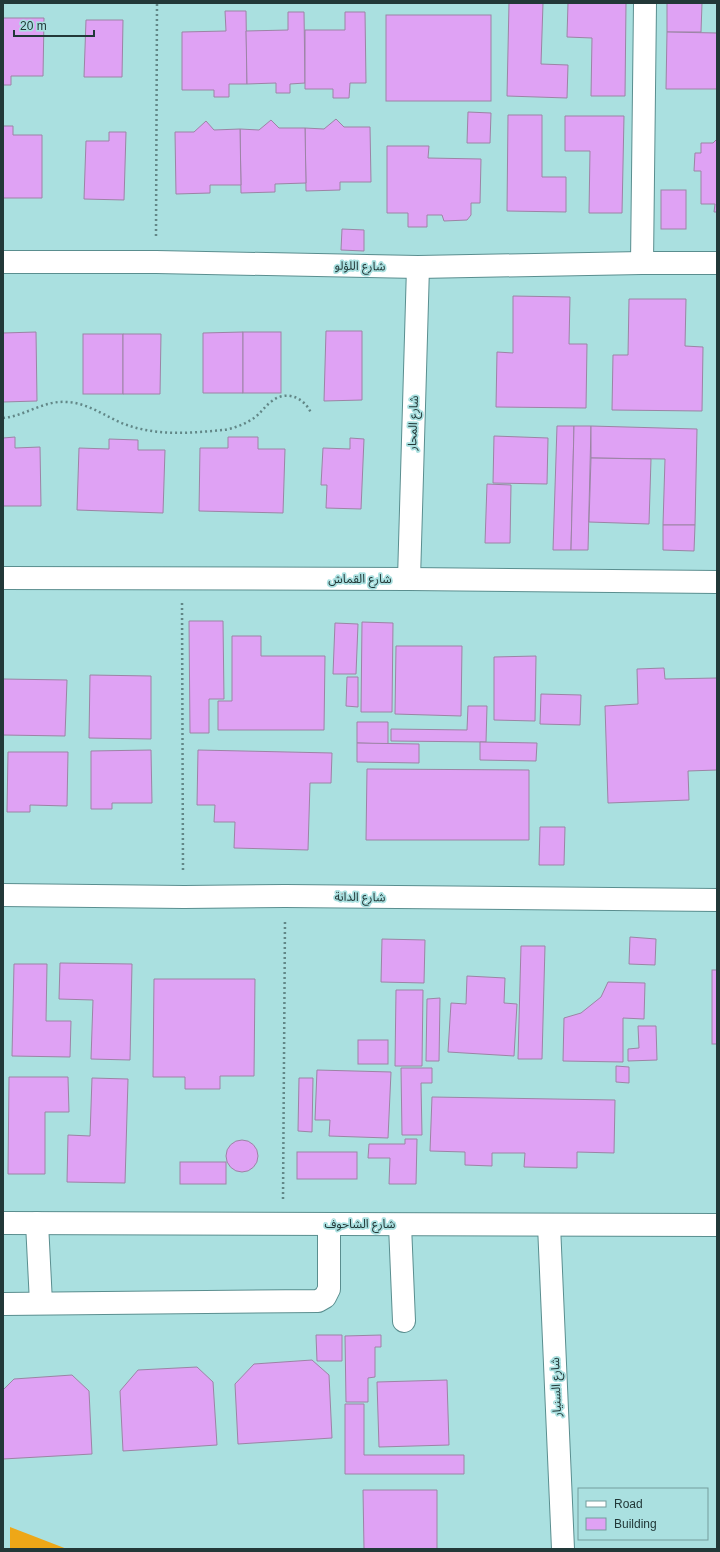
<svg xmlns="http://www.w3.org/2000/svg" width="720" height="1552" font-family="Arial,'Noto Sans Arabic',sans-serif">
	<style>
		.green { fill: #eea717 }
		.building { fill: #dfa2f4; stroke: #9c84a5 }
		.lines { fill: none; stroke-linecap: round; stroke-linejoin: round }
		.minor-casing { stroke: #5a8e8f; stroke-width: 24 }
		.path { stroke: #628787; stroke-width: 2.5; stroke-dasharray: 2 3; stroke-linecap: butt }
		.minor { stroke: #fff; stroke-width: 22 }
		.labels { text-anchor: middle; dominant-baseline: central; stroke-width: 3.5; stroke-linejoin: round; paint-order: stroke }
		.street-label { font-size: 12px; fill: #223838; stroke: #aae0e0 }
	</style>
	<rect width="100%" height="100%" fill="#aae0e0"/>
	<polygon class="green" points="10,1527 67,1549 10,1549"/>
	<g class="building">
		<polygon points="509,3 543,3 541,64 568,65 567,98 507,96"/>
		<polygon points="568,3 626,3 625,96 591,96 592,38 567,37"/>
		<polygon points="667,3 702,3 701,32 667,32"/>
		<polygon points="225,11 246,11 247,84 229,84 229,97 214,97 214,90 182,90 182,32 226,31"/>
		<polygon points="288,12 304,12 305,83 290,84 290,93 276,93 276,83 247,84 246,31 288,30"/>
		<polygon points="345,12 365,12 366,83 350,83 349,98 333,98 333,89 305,89 305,30 345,30"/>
		<rect x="386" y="15" width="105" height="86"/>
		<polygon points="3,18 44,18 43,76 11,76 11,85 3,85"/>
		<polygon points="86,20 123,20 122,77 84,77"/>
		<polygon points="667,32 717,33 717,89 666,89"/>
		<polygon points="468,112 491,113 490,143 467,143"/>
		<polygon points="508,115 542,115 542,177 566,177 566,212 507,211"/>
		<polygon points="565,116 624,116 622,213 589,213 590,151 565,151"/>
		<polygon points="336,119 344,127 370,127 371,182 340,182 340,190 306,191 305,128 324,129"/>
		<polygon points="271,120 279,128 305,128 306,183 275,184 275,192 241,193 240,129 259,130"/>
		<polygon points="206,121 214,130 240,129 241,185 210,185 210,193 176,194 175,132 194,132"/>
		<polygon points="3,126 13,126 13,135 42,135 42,198 3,198"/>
		<polygon points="109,132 126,132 124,200 84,199 86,141 109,141"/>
		<polygon points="717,139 717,212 714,212 715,204 701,204 701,171 694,171 695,153 701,153 701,143 713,143"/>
		<polygon points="387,146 429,146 428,158 481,159 480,203 471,203 471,215 467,220 444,221 442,215 427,215 427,227 408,227 408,213 387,213"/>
		<rect x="661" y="190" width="25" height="39"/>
		<polygon points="342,229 364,230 364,251 341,250"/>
		<polygon points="513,296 570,297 569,344 587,344 586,408 496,407 497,352 513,353"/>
		<polygon points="629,299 686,299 685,346 703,347 702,411 612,410 613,355 628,355"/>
		<polygon points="326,331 362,331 362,400 324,401"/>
		<polygon points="36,332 37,401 3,402 3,333"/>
		<polygon points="243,332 243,393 203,393 203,333"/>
		<rect x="243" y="332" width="38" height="61"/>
		<rect x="83" y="334" width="40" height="60"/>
		<polygon points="123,334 161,334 160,394 123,394"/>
		<polygon points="557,426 574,426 571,550 553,550"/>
		<polygon points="574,426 591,426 588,550 571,550"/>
		<polygon points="591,426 697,429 695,525 663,525 665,459 591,458"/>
		<polygon points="494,436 548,438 547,484 493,483"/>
		<polygon points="15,437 15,448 40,447 41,506 3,506 3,438"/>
		<polygon points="228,437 258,437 258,449 285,449 283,513 199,511 200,448 228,448"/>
		<polygon points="350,438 364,439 361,509 326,508 327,485 321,485 323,448 350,449"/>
		<polygon points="109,439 138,440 138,450 165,450 163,513 77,510 79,448 109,449"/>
		<polygon points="591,458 651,459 649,524 589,522"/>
		<polygon points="487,484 511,485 510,543 485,543"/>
		<polygon points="663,525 695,525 694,551 663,550"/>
		<polygon points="189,621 223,621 224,699 209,699 209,733 190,733"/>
		<polygon points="362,622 393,623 392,712 361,712"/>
		<polygon points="335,623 358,624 356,674 333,674"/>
		<polygon points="232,636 261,636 261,656 325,656 324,730 218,730 218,701 232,701"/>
		<polygon points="396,646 462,646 461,716 395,714"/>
		<polygon points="536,656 535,721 494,720 494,657"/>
		<polygon points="664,668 665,679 717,678 717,770 688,771 689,800 608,803 605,706 638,704 637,669"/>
		<polygon points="90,675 151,676 151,739 89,738"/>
		<polygon points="347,677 358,677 358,707 346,706"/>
		<polygon points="3,679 67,680 65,736 3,735"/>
		<polygon points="541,694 581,695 580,725 540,724"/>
		<polygon points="468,706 487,706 486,742 391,741 391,729 467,730"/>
		<polygon points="357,722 388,722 388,744 357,743"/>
		<polygon points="480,742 537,743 536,761 480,760"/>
		<polygon points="357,743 419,744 419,763 357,762"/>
		<polygon points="151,750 152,803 112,803 112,809 91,809 91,751"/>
		<polygon points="198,750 332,753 331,783 310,783 308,850 234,848 235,822 214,822 215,805 197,805"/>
		<polygon points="8,752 68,752 67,806 30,805 30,812 7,812"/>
		<polygon points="367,769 529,770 529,840 366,840"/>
		<polygon points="540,827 565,827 564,865 539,865"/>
		<polygon points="630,937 656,939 655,965 629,964"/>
		<polygon points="382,939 425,940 424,983 381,982"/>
		<polygon points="521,946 545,946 542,1059 518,1059"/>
		<polygon points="60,963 132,964 130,1060 91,1059 93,1000 59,999"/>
		<polygon points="14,964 47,964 46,1021 71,1021 70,1057 12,1056"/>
		<rect x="712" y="970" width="5" height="74"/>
		<polygon points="467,976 505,978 504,1003 517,1004 514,1056 448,1052 451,1003 466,1004"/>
		<polygon points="154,979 255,979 254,1076 220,1076 220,1089 185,1089 185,1077 153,1077"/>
		<polygon points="608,982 645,983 644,1019 623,1018 623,1062 563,1061 564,1018 581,1013 601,997"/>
		<polygon points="396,990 423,990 422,1066 395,1066"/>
		<polygon points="440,998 439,1061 426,1061 427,999"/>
		<polygon points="638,1026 656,1026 657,1060 628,1061 628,1049 639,1048"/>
		<rect x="358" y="1040" width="30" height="24"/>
		<polygon points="616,1066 629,1067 629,1083 616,1082"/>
		<polygon points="401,1068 432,1068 432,1083 421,1083 422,1135 402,1135"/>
		<polygon points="317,1070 391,1072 388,1138 329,1136 330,1120 315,1120"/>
		<polygon points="9,1077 68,1077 69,1112 45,1112 45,1174 8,1174"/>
		<polygon points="92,1078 128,1079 125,1183 67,1182 68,1135 90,1136"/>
		<polygon points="299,1078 313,1078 312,1132 298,1131"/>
		<polygon points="432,1097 615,1100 614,1153 577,1152 577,1168 524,1167 525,1153 492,1153 492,1166 465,1165 465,1152 430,1151"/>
		<polygon points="405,1139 417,1139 416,1184 389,1184 390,1158 368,1158 369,1144 405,1144"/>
		<circle cx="242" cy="1156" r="16"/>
		<rect x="297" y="1152" width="60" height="27"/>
		<rect x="180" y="1162" width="46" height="22"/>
		<polygon points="316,1335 342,1335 342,1361 317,1361"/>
		<polygon points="381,1335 381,1347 375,1347 375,1377 368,1378 368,1402 346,1402 345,1336"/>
		<polygon points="312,1360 329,1375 332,1438 238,1444 235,1384 254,1364"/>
		<polygon points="197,1367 213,1382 217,1445 123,1451 120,1391 138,1370"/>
		<polygon points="72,1375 89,1391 92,1454 3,1459 3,1390 14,1379"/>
		<polygon points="447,1380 449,1445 379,1447 377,1382"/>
		<polygon points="345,1404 364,1404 364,1455 464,1455 464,1474 345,1474"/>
		<polygon points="363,1490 437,1490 437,1549 364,1549"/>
	</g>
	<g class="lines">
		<g class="minor-casing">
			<g id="minor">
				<polyline points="3,262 156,262 418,267 642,263 717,263"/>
				<polyline points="642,263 645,3"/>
				<polyline points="3,578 409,579 717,582"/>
				<polyline points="409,579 418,267"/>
				<polyline points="3,895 184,897 285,896 717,900"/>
				<polyline points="3,1223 717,1225"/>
				<polyline points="37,1223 41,1303"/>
				<polyline points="400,1225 404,1321"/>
				<polyline points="549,1225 563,1549"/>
				<polyline points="3,1304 318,1301 325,1297 329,1289 329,1224"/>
			</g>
		</g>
		<g class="path">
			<polyline points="156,236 157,3"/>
			<path d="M3,418C25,416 44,400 67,402C89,403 107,418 127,425C158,436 191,433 223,430C233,429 245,424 254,418C261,413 265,406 272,401C286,390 304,397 311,413"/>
			<polyline points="182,603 183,872"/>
			<polyline points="283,1199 285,920"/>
		</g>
		<use href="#minor" class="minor"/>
	</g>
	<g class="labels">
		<g class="street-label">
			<text transform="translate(360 266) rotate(1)">شارع اللؤلو</text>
			<text transform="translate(413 423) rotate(-88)">شارع المحار</text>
			<text x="360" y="579">شارع القماش</text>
			<text transform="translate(360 897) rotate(1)">شارع الدانة</text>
			<text x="360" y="1224">شارع الشاحوف</text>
			<text transform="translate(556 1387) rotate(-92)">شارع السنيار</text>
		</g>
	</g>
	<rect width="720" height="1552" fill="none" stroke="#223838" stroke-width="8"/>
	<rect x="578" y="1488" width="130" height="52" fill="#aae0e0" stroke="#749d9d"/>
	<rect x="586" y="1501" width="20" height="6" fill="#ffffff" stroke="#749d9d"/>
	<text x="614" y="1508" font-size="12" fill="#223838">Road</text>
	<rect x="586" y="1518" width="20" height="12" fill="#dfa2f4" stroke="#749d9d"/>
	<text x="614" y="1528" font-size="12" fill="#223838">Building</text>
	<path d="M14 30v6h80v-6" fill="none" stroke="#223838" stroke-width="2"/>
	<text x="20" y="30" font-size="12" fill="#223838" stroke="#aae0e0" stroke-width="3" paint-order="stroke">20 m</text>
</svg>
